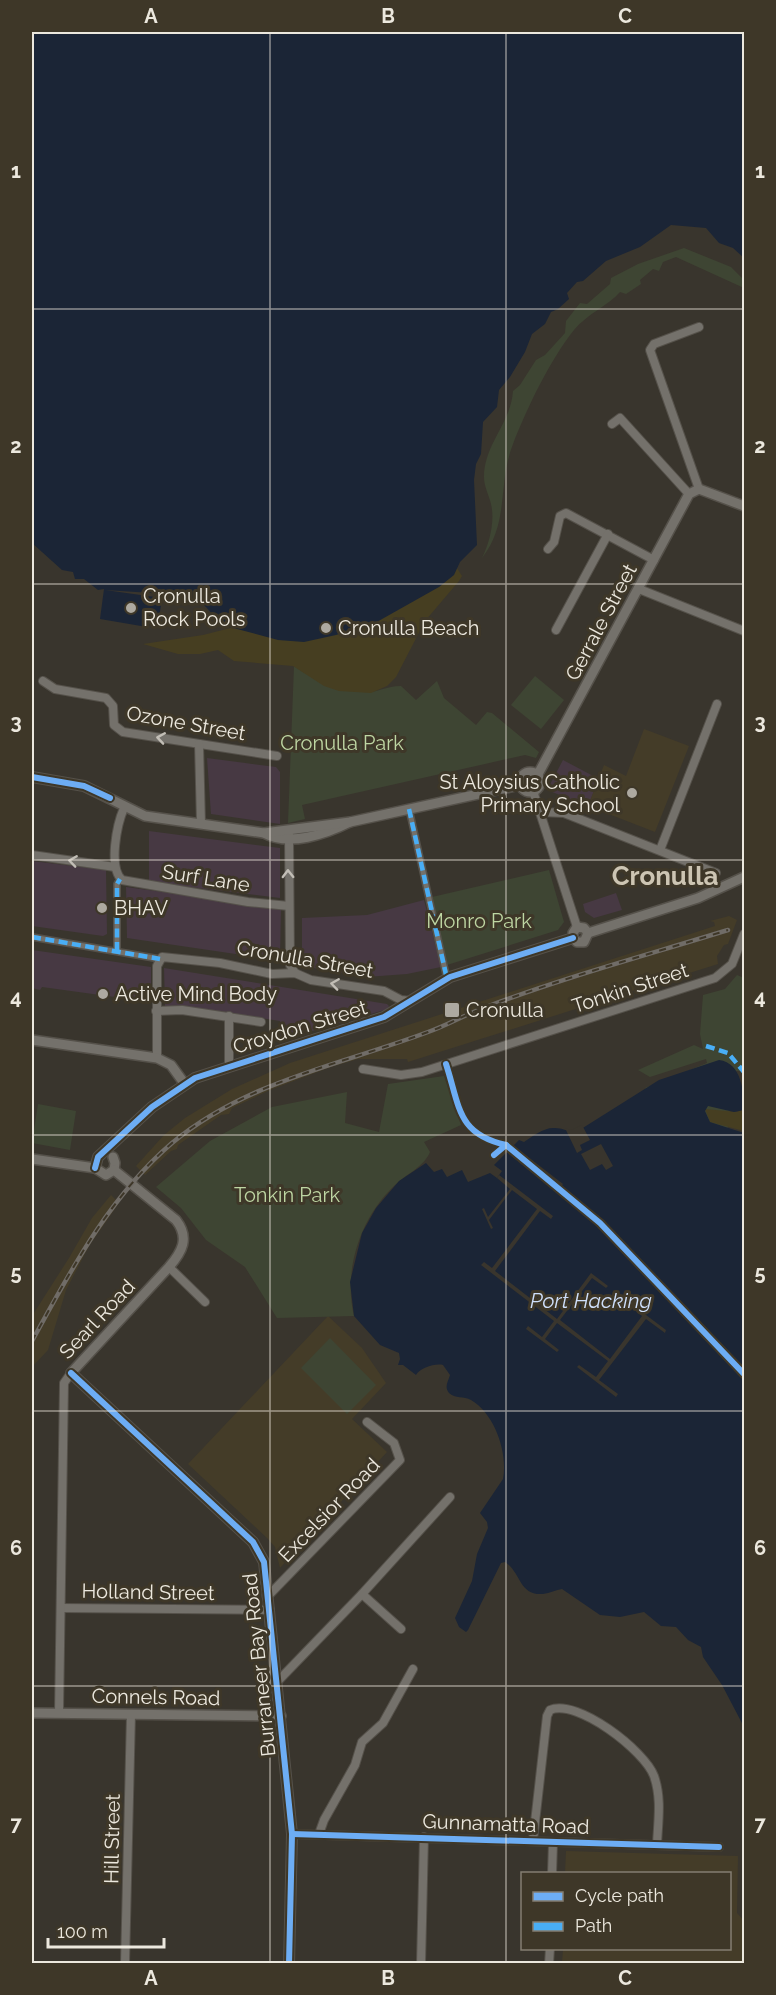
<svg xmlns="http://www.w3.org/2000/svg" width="776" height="1995" font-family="Raleway,sans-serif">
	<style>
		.commercial { fill: #473943 }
		.built { fill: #443c28 }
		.green { fill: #3e4533 }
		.sand { fill: #463e21 }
		.water { fill: #1b2536 }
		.pier { fill: #39352d }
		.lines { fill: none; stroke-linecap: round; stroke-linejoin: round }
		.ferry { stroke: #cedffb; stroke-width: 1.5; stroke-dasharray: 8 6; stroke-linecap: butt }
		.pedestrian-casing { stroke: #55514a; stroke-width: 8 }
		.minor-casing { stroke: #55514a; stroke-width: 10 }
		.tertiary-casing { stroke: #55514a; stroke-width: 12 }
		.pedestrian { stroke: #74716b; stroke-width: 5 }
		.minor { stroke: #74716b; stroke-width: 8 }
		.tertiary { stroke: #74716b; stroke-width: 9 }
		.rail-casing { stroke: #706c67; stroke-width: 4.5 }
		.rail { stroke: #3e3728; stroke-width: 2; stroke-dasharray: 7; stroke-linecap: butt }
		.quiet { stroke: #49aef6; stroke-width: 4.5; stroke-dasharray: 9 4.5; stroke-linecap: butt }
		.cycleway-casing { stroke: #3e3728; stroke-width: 10 }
		.cycleway { stroke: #6dadf4; stroke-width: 6 }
		.oneway { stroke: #c2beb6 }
		.grid { fill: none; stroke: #ece8de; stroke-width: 1.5; stroke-opacity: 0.55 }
		.poi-dot { fill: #ada9a0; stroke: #3e3728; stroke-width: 2 }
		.labels { text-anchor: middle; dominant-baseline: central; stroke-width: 6; stroke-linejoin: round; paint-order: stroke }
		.poi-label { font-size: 20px; fill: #ece8de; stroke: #3e3728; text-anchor: start }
		.street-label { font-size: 20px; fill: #ece8de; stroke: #3e3728 }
		.park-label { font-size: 20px; fill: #bed6a3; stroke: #3e3728 }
		.water-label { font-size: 21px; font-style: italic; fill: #cedffb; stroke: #3e3728 }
		.district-label { font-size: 26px; font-weight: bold; fill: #cdc5b3; stroke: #3e3728 }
		.neatline { fill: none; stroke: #ece8de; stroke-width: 2 }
		.grid-label { font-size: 20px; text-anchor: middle; font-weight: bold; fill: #ece8de }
	</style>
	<rect width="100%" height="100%" fill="#39352d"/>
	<g class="commercial">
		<polygon points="207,758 276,767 280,772 280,824 211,814"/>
		<polygon points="563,760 599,779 588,806 547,790"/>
		<polygon points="149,831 280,848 280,898 149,882"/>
		<polygon points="32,861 106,870 107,934 103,936 32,926"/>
		<polygon points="126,887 281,908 280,957 277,960 127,938"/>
		<polygon points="616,893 622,910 594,918 585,912 583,904"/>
		<polygon points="424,900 441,967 407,974 366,977 302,966 302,918 367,915"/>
		<polygon points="32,950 151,967 151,1002 42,987 40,990 32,988"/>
		<polygon points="164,968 387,1004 389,1006 388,1009 281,1040 280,1021 182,1006 165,1006"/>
	</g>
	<g class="built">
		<polygon points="644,729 689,746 655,832 588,806 604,765 626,776"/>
		<polygon points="729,916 737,920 728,944 724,945 717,956 718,964 408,1062 407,1059 358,1059 328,1068 270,1090 232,1108 229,1114 221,1115 178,1145 177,1149 171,1151 145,1175 136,1166 164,1135 185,1118 232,1089 290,1063 715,926 714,922 710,921"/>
		<polygon points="111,1195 119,1203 89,1246 66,1290 48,1350 32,1367 32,1316 69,1258 92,1218"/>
		<polygon points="328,1316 362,1348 386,1383 352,1419 387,1452 280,1568 275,1547 267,1538 188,1464"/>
		<polygon points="566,1851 738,1856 737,1913 744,1921 744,1963 562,1963 563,1949 730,1948 730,1874 565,1873"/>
	</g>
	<g class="green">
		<path d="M684,248L731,267L744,280V288L676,257L663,262L659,271L653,269L640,280L641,284L626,294L620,292C609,305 587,314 574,330C550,360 527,408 513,444C497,485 510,522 482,558C490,542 495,520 491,504C489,495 484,487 484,477C484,444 511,423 513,391L520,385L536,360L545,355L565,333L566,321L580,303L587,304L610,284L611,278L638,264Z"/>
		<path d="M294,666C318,682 338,692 369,692C379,692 386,686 401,686L416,700L437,681L444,698L476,725L487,712L492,713L539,752L536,758L525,755L302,805L305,819L288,823Z"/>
		<polygon points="535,676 564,700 541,729 511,705"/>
		<polygon points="549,870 564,922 558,930 447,965 432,897"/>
		<polygon points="737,975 744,978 744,1076 740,1071 734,1071 728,1127 720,1139 645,1088 707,1063 706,1059 650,1077 638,1070 694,1045 703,1049 700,1034 703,995 725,989"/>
		<path d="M444,1076L461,1125L424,1142L430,1152C423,1168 407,1173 394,1186C360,1218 343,1271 354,1316L277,1318L245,1267L206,1240L181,1208L156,1187L210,1141L272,1107L347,1092L345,1123L379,1132L388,1084Z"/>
		<polygon points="38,1104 76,1111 70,1150 32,1143"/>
		<polygon points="330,1338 376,1385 347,1414 301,1368"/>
	</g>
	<g class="sand">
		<polygon points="448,554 462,576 459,581 425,621 396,677 387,686 371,693 339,691 324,686 293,666 234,661 218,650 200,654 178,654 143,644 203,635 297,611"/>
		<polygon points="744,1108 744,1131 710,1122 705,1109 737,1112"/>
	</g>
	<g class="water">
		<polygon points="32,32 744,32 744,258 733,248 719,243 706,228 671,225 640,247 606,261 583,281 577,282 567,293 569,299 558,309 551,312 545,324 532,334 525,352 510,377 499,390 497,407 483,422 481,454 476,464 474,480 477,545 460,562 454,575 439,587 375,623 336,635 304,642 278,640 222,625 206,607 198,601 180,599 167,594 105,590 162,598 159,618 147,627 100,619 104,589 98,590 84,579 75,579 73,572 62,570 32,543"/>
		<path d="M719,1060C742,1063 744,1092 744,1110L734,1112L708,1106L705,1111L710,1122L744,1133V1727L722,1685L703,1657L701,1647L688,1640L676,1627L661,1626L644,1612L620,1617L600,1615L562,1589C556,1590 550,1593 543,1594C519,1596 521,1572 505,1562L501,1563L468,1630L466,1632L459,1627L455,1618L472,1581L477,1554L488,1528L487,1522L480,1513L503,1479C508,1453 495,1414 471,1400C464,1396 455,1399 449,1393C444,1387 448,1382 450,1375L443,1365C435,1363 420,1368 416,1375L403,1365H398L400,1359L399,1353L380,1345L354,1316L350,1282L362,1233L376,1208L399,1181L426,1163L434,1172L442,1169L447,1177L462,1170L468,1182L490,1173L497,1178L502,1171L494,1165L519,1140L524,1142C533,1136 544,1127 555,1128C564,1128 568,1133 578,1131L659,1080Z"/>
	</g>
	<g class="pier">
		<polygon points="582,1125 590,1140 580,1145 582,1150 577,1153 565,1128 571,1130"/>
		<polygon points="510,1143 563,1184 557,1192 504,1150"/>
		<polygon points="601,1144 613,1166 606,1170 602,1164 590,1170 581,1154"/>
		<polygon points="499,1175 553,1216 551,1219 540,1211 495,1271 557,1319 591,1273 608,1286 606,1288 592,1278 560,1320 610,1359 642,1316 629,1305 630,1303 666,1330 665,1333 646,1319 599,1380 618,1394 616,1397 577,1367 579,1365 596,1377 608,1361 557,1323 545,1339 559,1350 557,1352 526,1329 528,1326 542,1337 554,1321 481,1265 484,1262 492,1268 537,1209 512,1190 489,1220 493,1228 491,1229 482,1209 484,1208 488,1217 510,1189 497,1178"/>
	</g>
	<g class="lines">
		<polyline class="ferry" points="560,1188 600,1223 744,1374"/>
		<g class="pedestrian-casing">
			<g id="pedestrian">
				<polyline points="409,809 447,979"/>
				<polyline points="32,937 160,959"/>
				<polyline points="117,951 117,884 120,879"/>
			</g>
		</g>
		<g class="minor-casing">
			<g id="minor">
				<polyline points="699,327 654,344 650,350 699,489"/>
				<polyline points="612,424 620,418 689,494"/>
				<polyline points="548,549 554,542 560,516 566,513 654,560"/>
				<polyline points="639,589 744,631"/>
				<polyline points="556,630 608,534"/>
				<polyline points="43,681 55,689 106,698 113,706 114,725 123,732 277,756"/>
				<polyline points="199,744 201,824"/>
				<polyline points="533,791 577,927"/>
				<path d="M124,808C117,824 108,867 122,880L248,902L289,906"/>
				<polyline points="541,812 564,813 716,873"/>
				<polyline points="289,835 290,965 295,973"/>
				<polyline points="660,850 717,704"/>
				<polyline points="32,855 115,867"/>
				<polyline points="156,1011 182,1010 261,1022"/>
				<polyline points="157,1058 157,966 162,957 220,963 272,974 295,973 311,980 384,991 401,1000 411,1001"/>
				<polyline points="229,1066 229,1016"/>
				<polyline points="363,1069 401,1075 422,1072 715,978 732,964 744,934"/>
				<polyline points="169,1267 205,1302"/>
				<polyline points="362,1594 401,1629"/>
				<polyline points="269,1595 400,1460 394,1443 367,1422"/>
				<polyline points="61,1608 270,1610"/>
				<polyline points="277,1682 362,1594 450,1497"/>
				<polyline points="59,1713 64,1383 71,1373"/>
				<polyline points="292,1834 719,1847"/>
				<polyline points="319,1834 324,1820 355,1765 362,1742 383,1723 413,1669"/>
				<path d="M533,1840L547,1716L550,1710C577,1698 645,1751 654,1776C662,1799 658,1821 657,1845"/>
				<polyline points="552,1874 553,1842"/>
				<polyline points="125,1964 131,1714"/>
				<polyline points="421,1964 424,1837"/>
				<polyline points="549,1964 550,1948"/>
			</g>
		</g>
		<g class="tertiary-casing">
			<g id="tertiary">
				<circle cx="530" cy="782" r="10"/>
				<polyline points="537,776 689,494 699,489 744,506"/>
				<path d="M32,777L84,786L145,816L264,833C289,847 326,834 350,822"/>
				<polyline points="264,833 350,822 520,785"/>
				<polyline points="588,933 698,898 744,877"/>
				<polyline points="573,938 573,933 577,927 584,928 588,933"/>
				<polyline points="573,938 577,942 584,942 588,933"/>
				<polyline points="32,1040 157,1058 171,1065 184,1083"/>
				<polyline points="113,1157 115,1163 114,1170"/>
				<polyline points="32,1159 95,1168"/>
				<polyline points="95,1168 98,1157 152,1107 195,1078 384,1017 450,977 573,938"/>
				<polyline points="95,1168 106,1175 114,1170"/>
				<path d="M114,1170L176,1220C190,1238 182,1252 169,1267L71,1373L253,1542L264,1562L292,1834L289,1964"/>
				<polyline points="32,1713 281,1716"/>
			</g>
		</g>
		<use href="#pedestrian" class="pedestrian"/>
		<use href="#minor" class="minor"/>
		<use href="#tertiary" class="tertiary"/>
		<g class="rail-casing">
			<path id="rail" d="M32,1341C71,1270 109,1197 172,1143C247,1081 340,1065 428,1032C448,1025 466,1014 486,1007C565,977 647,955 728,930"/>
		</g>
		<use href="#rail" class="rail"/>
		<g class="quiet">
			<polyline points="409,809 447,979"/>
			<polyline points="32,937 160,959"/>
			<polyline points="117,951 117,884 120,879"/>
			<polyline points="706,1046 728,1053 744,1072"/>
		</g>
		<g class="cycleway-casing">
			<g id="cycleway">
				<polyline points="32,777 84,786 110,798"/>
				<path d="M446,1064C460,1107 457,1134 506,1145L494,1155"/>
				<polyline points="506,1145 600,1223 744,1374"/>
				<polyline points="95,1168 98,1157 152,1107 195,1078 384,1017 450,977 573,938"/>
				<polyline points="71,1373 253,1542 264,1562 292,1834 289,1964"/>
				<polyline points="292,1834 719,1847"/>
			</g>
		</g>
		<use href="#cycleway" class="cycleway"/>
	</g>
	<defs><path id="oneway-chevron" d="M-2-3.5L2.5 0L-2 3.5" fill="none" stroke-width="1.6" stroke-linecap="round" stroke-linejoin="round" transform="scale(1.5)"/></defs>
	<g class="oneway">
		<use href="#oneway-chevron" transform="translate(161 738) rotate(-171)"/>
		<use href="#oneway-chevron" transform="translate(73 861) rotate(-172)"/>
		<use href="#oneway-chevron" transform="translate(288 874) rotate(-91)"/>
		<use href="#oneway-chevron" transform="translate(335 984) rotate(-172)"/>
	</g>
	<path class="grid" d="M270,32V1964M506,32V1964M32,309H744M32,584H744M32,860H744M32,1135H744M32,1411H744M32,1686H744"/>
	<g class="poi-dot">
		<circle cx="131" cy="608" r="6"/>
		<circle cx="326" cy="628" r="6"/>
		<circle cx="632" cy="793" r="6"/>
		<circle cx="102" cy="908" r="6"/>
		<circle cx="103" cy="994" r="6"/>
		<rect x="444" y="1002" width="16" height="16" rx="3"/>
	</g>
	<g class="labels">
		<g class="poi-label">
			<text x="143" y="596">Cronulla<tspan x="143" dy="23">Rock Pools</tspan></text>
			<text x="338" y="628">Cronulla Beach</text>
			<text x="620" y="782" text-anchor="end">St Aloysius Catholic<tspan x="620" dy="23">Primary School</tspan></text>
			<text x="114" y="908">BHAV</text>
			<text x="115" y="994">Active Mind Body</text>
			<text x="466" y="1010">Cronulla</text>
		</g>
		<g class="street-label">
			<text transform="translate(601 622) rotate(-62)">Gerrale Street</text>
			<text transform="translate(186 723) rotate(10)">Ozone Street</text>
			<text transform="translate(206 878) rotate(9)">Surf Lane</text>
			<text transform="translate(305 959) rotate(10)">Cronulla Street</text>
			<text transform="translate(630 988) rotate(-18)">Tonkin Street</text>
			<text transform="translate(300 1027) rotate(-17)">Croydon Street</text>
			<text transform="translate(97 1319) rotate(-47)">Searl Road</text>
			<text transform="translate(329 1510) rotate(-46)">Excelsior Road</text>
			<text transform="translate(148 1592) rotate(1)">Holland Street</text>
			<text transform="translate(259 1665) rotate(-96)">Burraneer Bay Road</text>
			<text transform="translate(156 1697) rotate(1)">Connels Road</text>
			<text transform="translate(506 1824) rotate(2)">Gunnamatta Road</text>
			<text transform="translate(112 1839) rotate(-89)">Hill Street</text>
		</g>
		<g class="park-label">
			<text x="342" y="743">Cronulla Park</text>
			<text x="479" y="921">Monro Park</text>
			<text x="287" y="1195">Tonkin Park</text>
		</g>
		<g class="water-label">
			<text x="591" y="1300">Port Hacking</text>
		</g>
		<g class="district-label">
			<text x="665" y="876">Cronulla</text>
		</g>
	</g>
	<rect width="776" height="1995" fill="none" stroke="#3e3728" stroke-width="66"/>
	<rect x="521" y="1872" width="210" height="78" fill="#3e3728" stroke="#847e71" stroke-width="1.5"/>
	<rect x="533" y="1892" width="30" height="9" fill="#6dadf4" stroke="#847e71" stroke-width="1.5"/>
	<text x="575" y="1902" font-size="18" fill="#ece8de">Cycle path</text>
	<rect x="533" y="1922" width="30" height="9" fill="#49aef6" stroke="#847e71" stroke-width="1.5"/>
	<text x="575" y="1932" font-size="18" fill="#ece8de">Path</text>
	<path d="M48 1938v9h116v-9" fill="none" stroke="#ece8de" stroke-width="3"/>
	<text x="57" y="1938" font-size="18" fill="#ece8de" stroke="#3e3728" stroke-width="4.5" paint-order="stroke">100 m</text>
	<rect x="33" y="33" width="710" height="1929" class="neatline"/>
	<g class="grid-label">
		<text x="151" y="23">A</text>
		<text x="388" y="23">B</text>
		<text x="625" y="23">C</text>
		<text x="16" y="178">1</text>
		<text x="760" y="178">1</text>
		<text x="16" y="453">2</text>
		<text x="760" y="453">2</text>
		<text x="16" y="729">3</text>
		<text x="760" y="729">3</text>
		<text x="16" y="1004">4</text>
		<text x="760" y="1004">4</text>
		<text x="16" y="1280">5</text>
		<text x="760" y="1280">5</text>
		<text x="16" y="1555">6</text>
		<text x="760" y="1555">6</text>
		<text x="16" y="1831">7</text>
		<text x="760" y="1831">7</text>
		<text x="151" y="1985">A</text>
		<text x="388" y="1985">B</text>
		<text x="625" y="1985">C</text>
	</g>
</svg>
